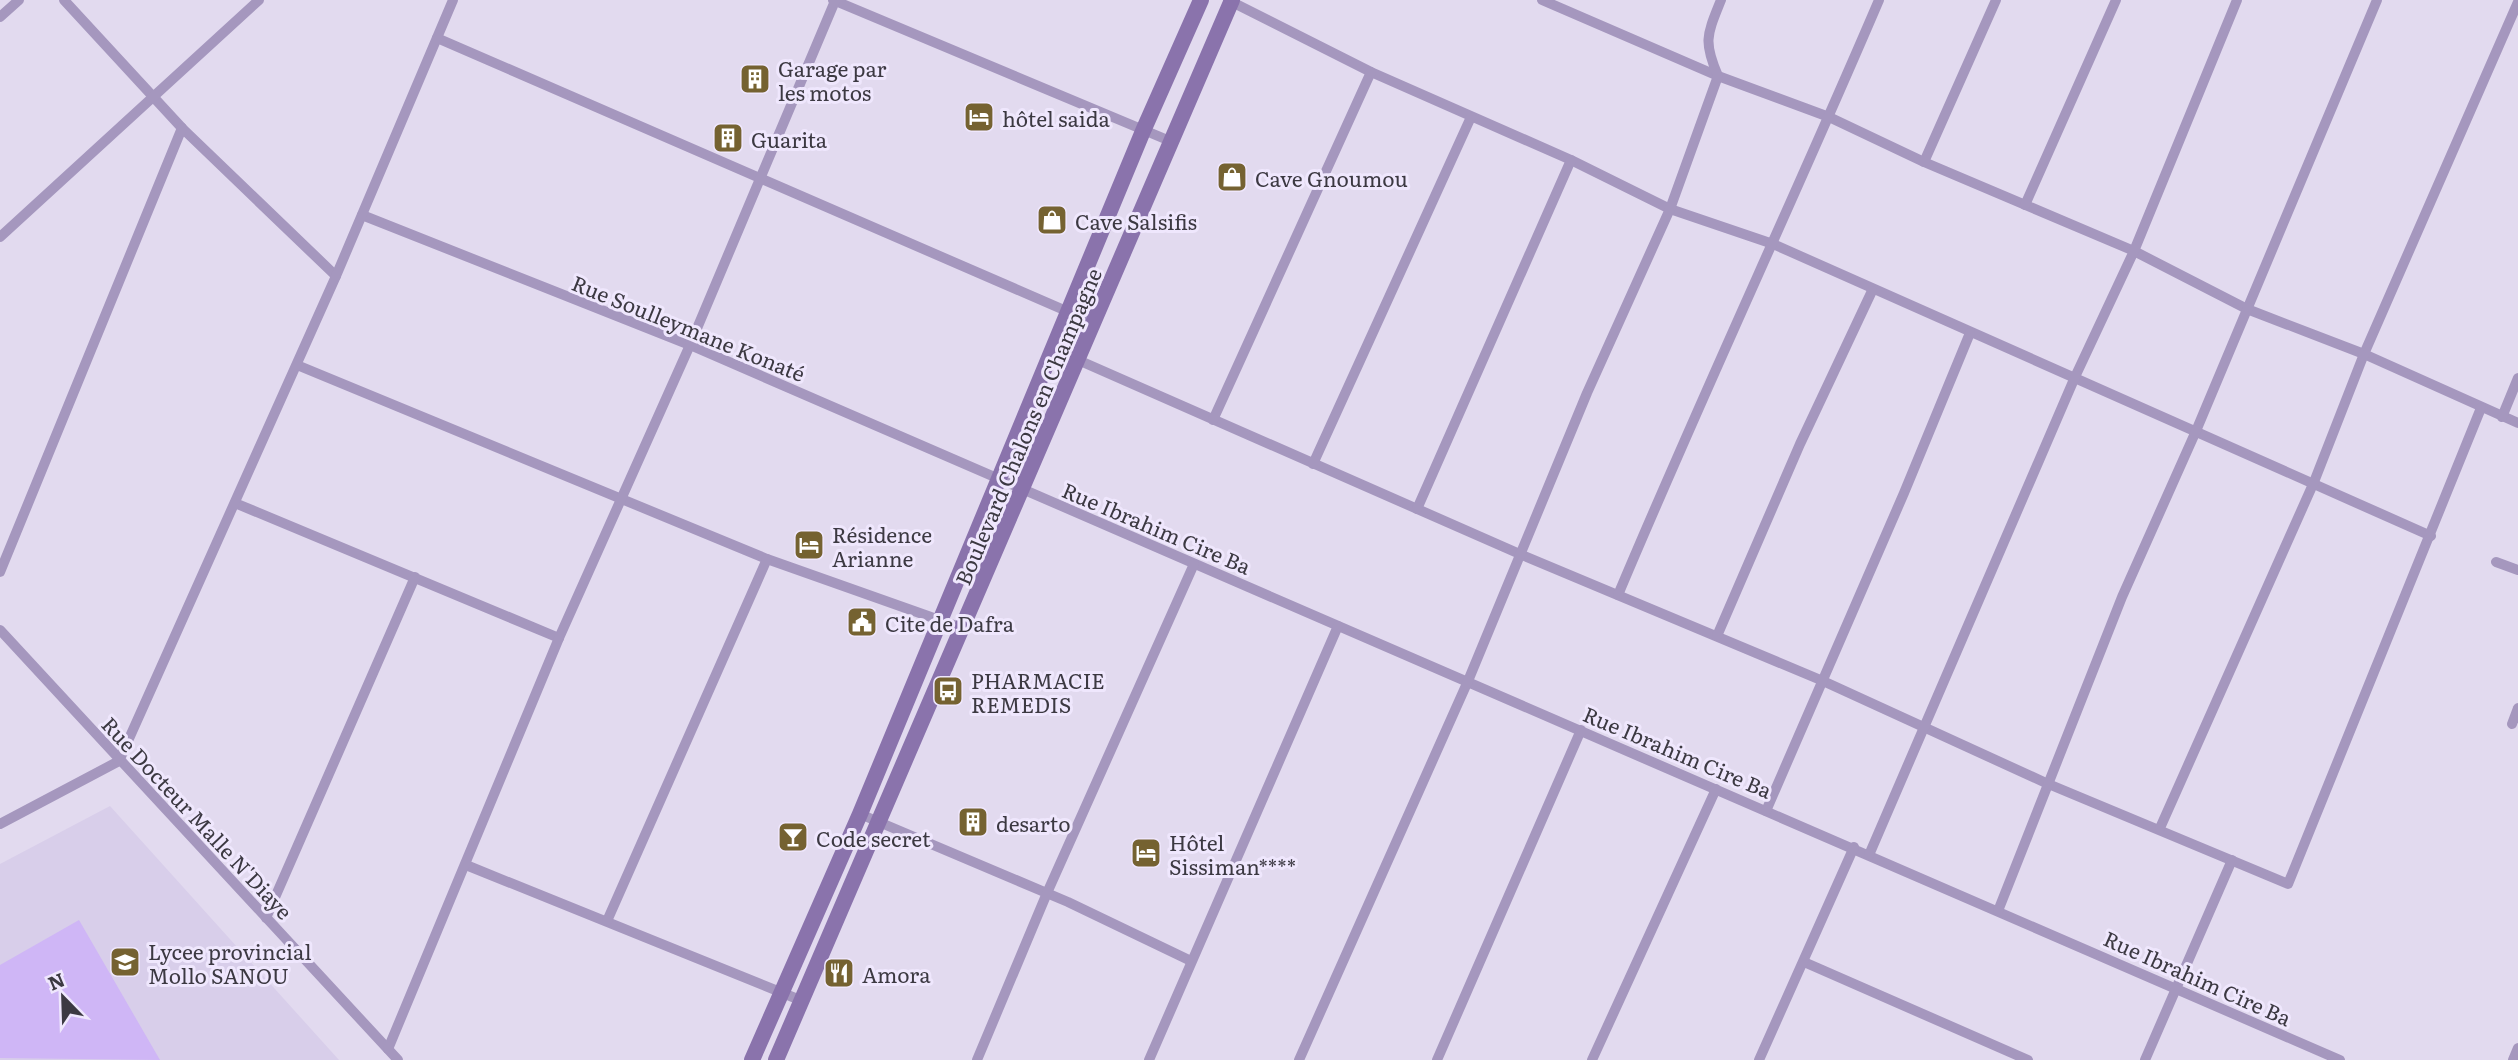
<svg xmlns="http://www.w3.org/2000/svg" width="2518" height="1060" font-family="Literata,serif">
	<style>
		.built { fill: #d8ceea }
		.green { fill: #cfb6f6 }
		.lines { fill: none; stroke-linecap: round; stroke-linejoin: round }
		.minor { stroke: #a597be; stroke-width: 10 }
		.secondary { stroke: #8a73ac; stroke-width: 16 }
		.labels { text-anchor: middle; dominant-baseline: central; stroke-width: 6; stroke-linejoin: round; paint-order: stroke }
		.poi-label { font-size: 21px; fill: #3c3942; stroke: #efe7fd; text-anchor: start }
		.street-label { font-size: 21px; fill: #3c3942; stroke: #efe7fd }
	</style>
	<rect width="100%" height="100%" fill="#e2daef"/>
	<polygon class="built" points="110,806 339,1060 0,1060 0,864"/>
	<polygon class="green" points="79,920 160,1060 0,1058 0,965"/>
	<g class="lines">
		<g class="minor">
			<polyline points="64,0 182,128 336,276"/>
			<polyline points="833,0 1170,141"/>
			<polyline points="1228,0 1371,72 1571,160 1670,209 1773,244 2431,536"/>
			<polyline points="1542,0 1718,76 1829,117 1924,162 2134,251 2247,309 2364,354 2518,423"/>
			<polyline points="0,17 19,0"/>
			<polyline points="437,38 1094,323"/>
			<polyline points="1924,162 1996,0"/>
			<polyline points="2025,205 2116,0"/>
			<polyline points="362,215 690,345 2340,1060"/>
			<polyline points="0,237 259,0"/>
			<polyline points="1053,349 1522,555 1823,681 2046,783 2288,884 2481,408"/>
			<polyline points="297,365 767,559 962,628"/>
			<polyline points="2502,417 2518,378"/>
			<polyline points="1213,420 1371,72"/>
			<polyline points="1313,464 1471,117"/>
			<polyline points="235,503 559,638"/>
			<polyline points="1417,509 1571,160"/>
			<polyline points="2496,562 2518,570"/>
			<polyline points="0,572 182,128"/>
			<path d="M1618,595C1702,395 1794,199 1879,0"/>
			<polyline points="0,630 398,1060"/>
			<polyline points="1717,636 1800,444 1872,291"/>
			<polyline points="2512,724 2518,708"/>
			<polyline points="1766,811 1904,493 1970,333"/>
			<polyline points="860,814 1068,902 1191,961"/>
			<polyline points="0,824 119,761 336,276 453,0"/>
			<polyline points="2160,828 2314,482 2364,354 2518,2"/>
			<polyline points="1869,855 2075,377 2134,251 2237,0"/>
			<polyline points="466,865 800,1000"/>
			<polyline points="1998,911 2122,597 2196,431 2377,0"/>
			<polyline points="266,918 415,577"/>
			<polyline points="607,921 767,559"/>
			<polyline points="1804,962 2028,1060"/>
			<polyline points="388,1049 559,638 690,345 835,1"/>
			<polyline points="977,1060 1047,893 1194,564"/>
			<polyline points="1149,1060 1338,626"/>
			<path d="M1299,1060L1468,681L1587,393L1670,209L1718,76C1703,41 1707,35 1721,0"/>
			<polyline points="1437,1060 1581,730"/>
			<polyline points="1592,1060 1716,789"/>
			<polyline points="1759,1060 1854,847"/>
			<polyline points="2145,1060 2232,860"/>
			<polyline points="2513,1060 2518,1048"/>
		</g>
		<g class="secondary">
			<polyline points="752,1060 860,814 1143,131 1201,0"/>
			<polyline points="776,1060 1232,0"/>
		</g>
	</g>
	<defs>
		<g id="building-square" transform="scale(1.575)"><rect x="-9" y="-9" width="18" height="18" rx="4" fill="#756231" stroke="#efe7fd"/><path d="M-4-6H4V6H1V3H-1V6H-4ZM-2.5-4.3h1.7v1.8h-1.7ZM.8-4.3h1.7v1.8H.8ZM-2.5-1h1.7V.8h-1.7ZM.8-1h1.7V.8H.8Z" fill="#fff"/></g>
		<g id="hotel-square" transform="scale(1.575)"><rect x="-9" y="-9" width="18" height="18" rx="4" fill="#756231" stroke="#efe7fd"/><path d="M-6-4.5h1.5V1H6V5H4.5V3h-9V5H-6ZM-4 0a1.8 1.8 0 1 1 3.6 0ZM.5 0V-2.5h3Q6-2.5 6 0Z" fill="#fff"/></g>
		<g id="shop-square" transform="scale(1.575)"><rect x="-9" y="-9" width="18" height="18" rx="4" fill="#756231" stroke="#efe7fd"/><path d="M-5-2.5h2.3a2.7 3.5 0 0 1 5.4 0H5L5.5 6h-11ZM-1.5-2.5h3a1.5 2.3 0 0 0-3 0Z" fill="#fff"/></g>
		<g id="civic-square" transform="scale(1.575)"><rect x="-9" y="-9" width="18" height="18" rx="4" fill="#756231" stroke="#efe7fd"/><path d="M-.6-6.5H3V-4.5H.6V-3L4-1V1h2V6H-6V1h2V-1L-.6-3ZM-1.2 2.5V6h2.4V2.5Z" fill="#fff"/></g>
		<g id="bus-square" transform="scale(1.575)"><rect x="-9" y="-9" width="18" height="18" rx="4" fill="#756231" stroke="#efe7fd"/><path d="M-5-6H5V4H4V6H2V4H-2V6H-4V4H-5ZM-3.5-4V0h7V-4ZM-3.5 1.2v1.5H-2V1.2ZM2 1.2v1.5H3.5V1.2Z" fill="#fff"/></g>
		<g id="bar-square" transform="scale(1.575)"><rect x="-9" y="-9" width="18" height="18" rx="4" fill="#756231" stroke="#efe7fd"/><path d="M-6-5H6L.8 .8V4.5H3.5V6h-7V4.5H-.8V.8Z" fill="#fff"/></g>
		<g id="school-square" transform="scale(1.575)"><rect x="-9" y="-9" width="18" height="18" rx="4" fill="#756231" stroke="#efe7fd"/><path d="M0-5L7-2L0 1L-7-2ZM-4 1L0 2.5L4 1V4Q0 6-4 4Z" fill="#fff"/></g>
		<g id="restaurant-square" transform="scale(1.575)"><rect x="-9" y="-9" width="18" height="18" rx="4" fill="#756231" stroke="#efe7fd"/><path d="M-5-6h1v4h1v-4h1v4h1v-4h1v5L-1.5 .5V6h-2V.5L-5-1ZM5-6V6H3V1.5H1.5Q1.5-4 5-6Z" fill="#fff"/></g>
	</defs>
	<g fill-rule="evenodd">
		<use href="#building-square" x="755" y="79"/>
		<use href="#hotel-square" x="979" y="117"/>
		<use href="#building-square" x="728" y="138"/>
		<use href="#shop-square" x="1232" y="177"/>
		<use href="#shop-square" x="1052" y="220"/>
		<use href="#hotel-square" x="809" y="545"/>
		<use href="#civic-square" x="862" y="622"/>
		<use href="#bus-square" x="948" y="691"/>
		<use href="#building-square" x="973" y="822"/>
		<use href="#bar-square" x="793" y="837"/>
		<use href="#hotel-square" x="1146" y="853"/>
		<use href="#school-square" x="125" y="962"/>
		<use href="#restaurant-square" x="839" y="973"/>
	</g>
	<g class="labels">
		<g class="poi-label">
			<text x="778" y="67">Garage par<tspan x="778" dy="24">les motos</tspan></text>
			<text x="1002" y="117">hôtel saida</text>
			<text x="751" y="138">Guarita</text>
			<text x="1255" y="177">Cave Gnoumou</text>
			<text x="1075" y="220">Cave Salsifis</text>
			<text x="832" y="533">Résidence<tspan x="832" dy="24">Arianne</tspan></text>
			<text x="885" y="622">Cite de Dafra</text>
			<text x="971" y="679">PHARMACIE<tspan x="971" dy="24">REMEDIS</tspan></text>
			<text x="996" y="822">desarto</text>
			<text x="816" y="837">Code secret</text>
			<text x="1169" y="841">Hôtel<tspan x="1169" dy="24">Sissiman****</tspan></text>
			<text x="148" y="950">Lycee provincial<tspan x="148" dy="24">Mollo SANOU</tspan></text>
			<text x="862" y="973">Amora</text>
		</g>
		<g class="street-label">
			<text transform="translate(689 327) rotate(22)">Rue Soulleymane Konaté</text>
			<text transform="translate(1027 426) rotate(-67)">Boulevard Chalons en Champagne</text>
			<text transform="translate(1157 527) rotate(23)">Rue Ibrahim Cire Ba</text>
			<text transform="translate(1678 751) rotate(23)">Rue Ibrahim Cire Ba</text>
			<text transform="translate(198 817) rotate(47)">Rue Docteur Malle N'Diaye</text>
			<text transform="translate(2198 977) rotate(24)">Rue Ibrahim Cire Ba</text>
		</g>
	</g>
	<g transform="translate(63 997) rotate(337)" stroke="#efe7fd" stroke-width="5" paint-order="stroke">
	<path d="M0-5L12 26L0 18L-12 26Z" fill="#3c3942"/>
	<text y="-10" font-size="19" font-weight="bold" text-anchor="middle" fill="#3c3942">N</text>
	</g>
</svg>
